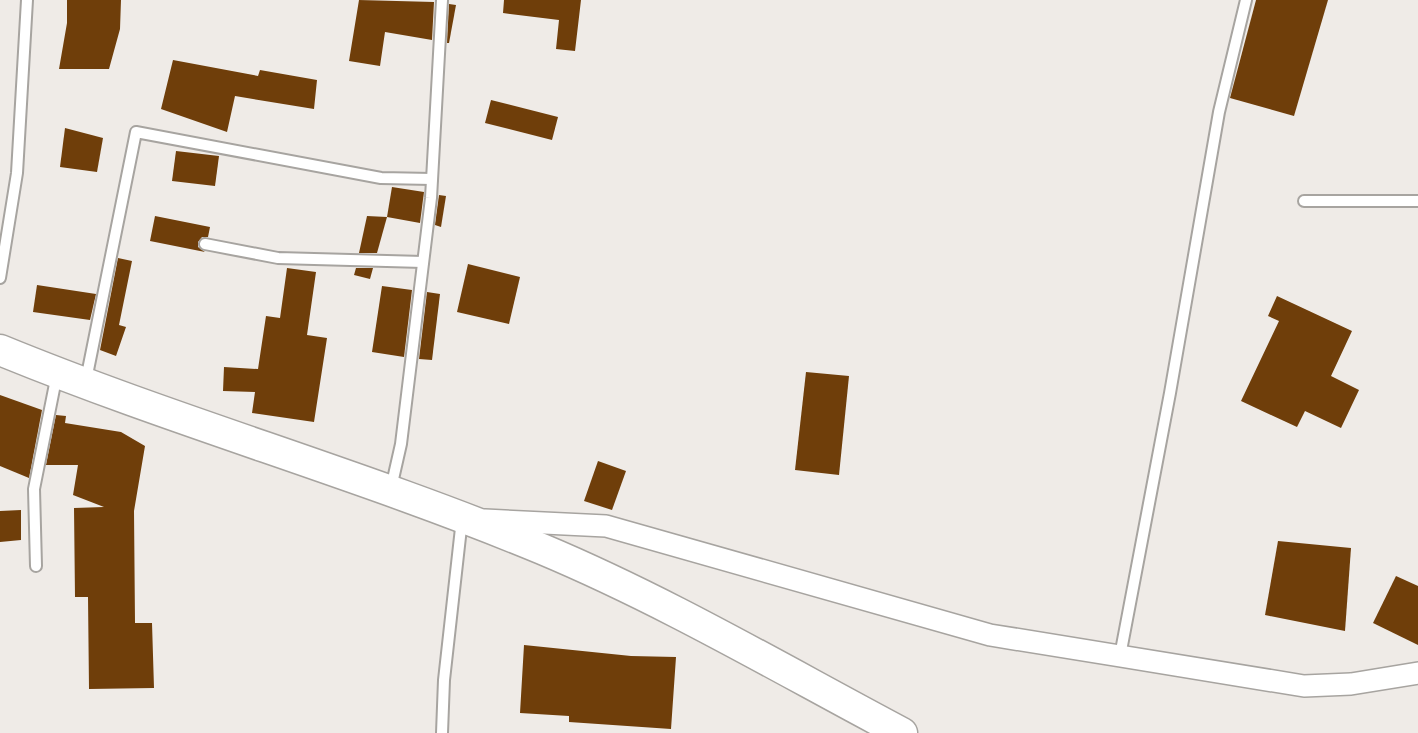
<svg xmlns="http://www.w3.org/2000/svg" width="1418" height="733" font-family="Figtree,sans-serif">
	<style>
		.building { fill: #6f3e0a }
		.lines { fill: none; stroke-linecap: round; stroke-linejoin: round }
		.service-casing { stroke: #a7a4a0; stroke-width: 14 }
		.minor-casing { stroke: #a7a4a0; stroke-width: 24 }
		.secondary-casing { stroke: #a7a4a0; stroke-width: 33 }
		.service { stroke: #fff; stroke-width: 10 }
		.minor { stroke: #fff; stroke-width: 21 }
		.secondary { stroke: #fff; stroke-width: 30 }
	</style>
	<rect width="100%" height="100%" fill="#efebe7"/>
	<g class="building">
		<polygon points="67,0 121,0 120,29 109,69 59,69 67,23"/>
		<polygon points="359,0 434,2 432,40 385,32 380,66 349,61"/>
		<polygon points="504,0 581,0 575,51 556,49 559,20 503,13"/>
		<polygon points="1256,0 1328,0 1294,116 1230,98"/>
		<polygon points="449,4 456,5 449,43 447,43"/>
		<polygon points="173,60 258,76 260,70 317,80 314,109 235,96 227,132 161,109"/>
		<polygon points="491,100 558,117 552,140 485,123"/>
		<polygon points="65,128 103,138 97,172 60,167"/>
		<polygon points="176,151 219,156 215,186 172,181"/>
		<polygon points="392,187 424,192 420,223 387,217"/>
		<polygon points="439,195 446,196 441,227 435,225"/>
		<polygon points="155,216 210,227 208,237 202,237 198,242 198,247 205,252 150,241"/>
		<polygon points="367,216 387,217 377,253 359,253"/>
		<polygon points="118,258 132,261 119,325 126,327 116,356 100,350"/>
		<polygon points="468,264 520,277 509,324 457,312"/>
		<polygon points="287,268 316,272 307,335 327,338 314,422 252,413 255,392 223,391 224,367 258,369 266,316 280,318"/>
		<polygon points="356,268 373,268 370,279 354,275"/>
		<polygon points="37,285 96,294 90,320 33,312"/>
		<polygon points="382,286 412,290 404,357 372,352"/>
		<polygon points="427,292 440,294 432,360 419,359"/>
		<polygon points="1277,296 1352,331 1331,376 1359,390 1341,428 1305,411 1297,427 1241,401 1279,321 1268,316"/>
		<polygon points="806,372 849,376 839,475 795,470"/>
		<polygon points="0,395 42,410 29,478 0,466"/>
		<polygon points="56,415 66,416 65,423 121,432 145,446 134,511 135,623 152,623 154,688 89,689 88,597 75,597 74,508 104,507 73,495 78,465 46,465"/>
		<polygon points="598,461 626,471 612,510 584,501"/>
		<polygon points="21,510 21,540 0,542 0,511"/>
		<polygon points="1278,541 1351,548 1345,631 1265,615"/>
		<polygon points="1396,576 1418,586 1418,645 1373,623"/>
		<polygon points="524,645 631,656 676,657 671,729 569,722 569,716 520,713"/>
	</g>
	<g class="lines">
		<g class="service-casing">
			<g id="service">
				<polyline points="1304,201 1418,201"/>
				<polyline points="205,244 278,258 423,262"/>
				<polyline points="0,278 17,173 27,0"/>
				<polyline points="86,380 136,132 381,178 432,179"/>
				<polyline points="391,488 401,444 431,198 442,0"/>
				<polyline points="36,566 34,489 57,374"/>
				<polyline points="1120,656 1170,393 1219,112 1246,0"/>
				<polyline points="442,733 444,680 462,519"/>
			</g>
		</g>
		<g class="minor-casing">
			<polyline id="minor" points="485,520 606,526 990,635 1120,656 1304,686 1351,684 1418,673"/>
		</g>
		<g class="secondary-casing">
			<path id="secondary" d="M0,350C178,423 364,475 542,549C666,601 783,670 902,733"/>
		</g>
		<use href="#service" class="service"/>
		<use href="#minor" class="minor"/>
		<use href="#secondary" class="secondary"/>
	</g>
</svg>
